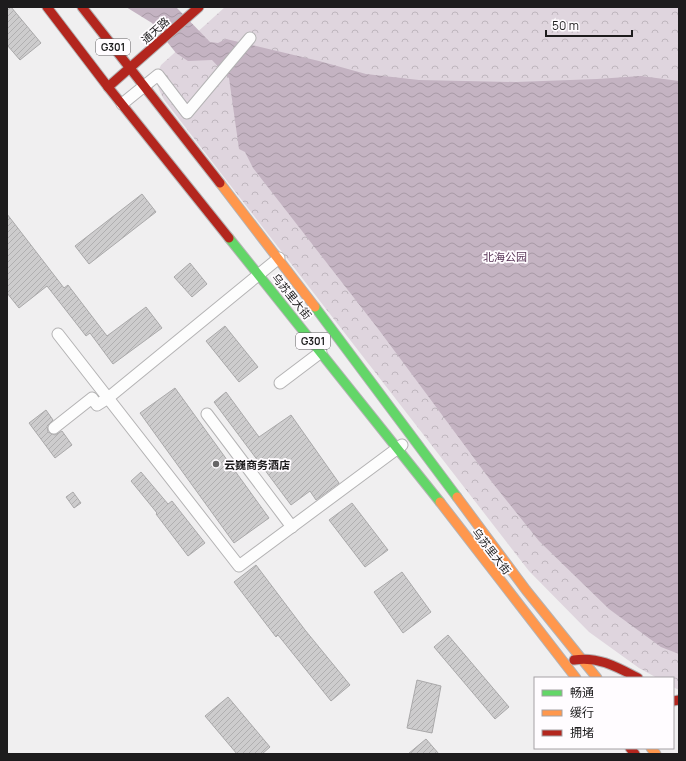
<svg xmlns="http://www.w3.org/2000/svg" width="686" height="761" font-family="Manrope,'Noto Sans SC',sans-serif">
	<style>
		.park { fill: url(#park-crowns) }
		.water { fill: url(#water-waves) }
		.building { fill: url(#building-hatch); stroke: #aaa9aa }
		.lines { fill: none; stroke-linecap: round; stroke-linejoin: round }
		.street-casing { stroke: #b4b3b4; stroke-width: 13 }
		.fast-casing { stroke: #b4b3b4; stroke-width: 11 }
		.slow-casing { stroke: #b4b3b4; stroke-width: 11 }
		.jam-casing { stroke: #b4b3b4; stroke-width: 11 }
		.street { stroke: #fdfdfd; stroke-width: 11 }
		.fast { stroke: #63d668; stroke-width: 9 }
		.slow { stroke: #ff974d; stroke-width: 9 }
		.jam { stroke: #b3261e; stroke-width: 9 }
		.poi-dot { fill: #676667; stroke: #fffcff; stroke-width: 1.5 }
		.labels { text-anchor: middle; dominant-baseline: central; stroke-width: 3.5; stroke-linejoin: round; paint-order: stroke }
		.shield { fill: #fffcff; stroke: #615f61; stroke-width: 1 }
		.shield-label { font-size: 10px; font-weight: bold; fill: #1d1c1d }
		.street-label { font-size: 11px; fill: #1d1c1d; stroke: #fffcff }
		.park-label { font-size: 11px; fill: #593658; stroke: #fffcff }
		.poi-label { font-size: 11px; font-weight: bold; fill: #1d1c1d; stroke: #fffcff; text-anchor: start }
	</style>
	<defs>
		<pattern id="park-crowns" width="20" height="18" patternUnits="userSpaceOnUse"><rect width="20" height="18" fill="#dfd5de"/><path d="M2 6a3 3 0 1 1 6 0M12 15a3 3 0 1 1 6 0" fill="none" stroke="#bfb6be"/></pattern>
		<pattern id="water-waves" width="16" height="10" patternUnits="userSpaceOnUse"><rect width="16" height="10" fill="#c4b3c2"/><path d="M0 5q4-4 8 0t8 0" fill="none" stroke="#a899a6"/></pattern>
		<pattern id="building-hatch" width="6" height="6" patternUnits="userSpaceOnUse"><rect width="6" height="6" fill="#cdcccd"/><path d="M-1 1l2-2M0 6l6-6M5 7l2-2" fill="none" stroke="#b0afb0"/></pattern>
	</defs>
	<rect width="100%" height="100%" fill="#f0eff0"/>
	<path class="park" d="M225,7H679V690L673,687V678H657L639,668L589,632L529,571L165,101C157,88 154,79 161,65Z"/>
	<polygon class="water" points="126,7 176,7 210,42 218,43 226,39 319,61 366,74 419,80 516,82 597,79 641,76 679,81 679,654 661,647 609,609 539,541 491,481 379,330 253,168 245,152 239,149 229,78 212,60 188,61 176,53 152,23"/>
	<g class="building">
		<polygon points="7,7 11,7 41,43 20,60 7,45"/>
		<polygon points="142,194 156,212 89,264 75,246"/>
		<polygon points="7,214 64,288 68,285 107,336 146,307 162,328 113,364 90,333 86,336 47,286 19,308 7,293"/>
		<polygon points="190,263 207,284 192,297 174,277"/>
		<polygon points="225,326 258,367 239,382 206,341"/>
		<polygon points="175,388 269,518 234,543 140,413"/>
		<polygon points="226,392 259,437 291,415 339,483 316,500 310,491 291,505 214,402"/>
		<polygon points="46,410 53,420 47,426 48,432 55,435 62,431 72,445 55,458 29,423"/>
		<polygon points="141,472 168,504 172,501 205,543 188,556 156,514 157,513 131,481"/>
		<polygon points="73,492 81,503 74,508 66,497"/>
		<polygon points="352,503 388,550 365,567 329,520"/>
		<polygon points="256,565 305,630 350,685 331,701 278,635 276,637 234,582"/>
		<polygon points="402,572 431,612 403,633 374,592"/>
		<polygon points="448,635 509,707 495,719 434,647"/>
		<polygon points="417,680 441,686 432,733 407,728"/>
		<polygon points="228,697 270,747 262,754 237,754 205,716"/>
		<polygon points="426,739 439,754 408,754"/>
	</g>
	<g class="lines">
		<g class="street-casing">
			<g id="street">
				<polyline points="122,104 158,75 187,113 250,38"/>
				<polyline points="58,334 239,566 402,445"/>
				<polyline points="280,383 321,352"/>
				<polyline points="207,414 292,527"/>
				<polyline points="54,428 92,398 97,405 108,398 279,258"/>
			</g>
		</g>
		<g class="fast-casing">
			<g id="fast">
				<polyline points="229,238 440,502"/>
				<polyline points="315,307 457,497"/>
			</g>
		</g>
		<g class="slow-casing">
			<g id="slow">
				<polyline points="220,183 315,307"/>
				<polyline points="457,497 526,590 597,678"/>
				<polyline points="440,502 576,678"/>
				<polyline points="651,748 656,754"/>
			</g>
		</g>
		<g class="jam-casing">
			<g id="jam">
				<polyline points="47,7 108,87 229,238"/>
				<polyline points="82,7 220,183"/>
				<polyline points="108,87 199,7"/>
				<path d="M574,660C598,656 617,667 638,678"/>
				<polyline points="673,701 679,700"/>
				<polyline points="630,748 635,754"/>
			</g>
		</g>
		<use href="#street" class="street"/>
		<use href="#fast" class="fast"/>
		<use href="#slow" class="slow"/>
		<use href="#jam" class="jam"/>
	</g>
	<circle class="poi-dot" cx="216" cy="464" r="4"/>
	<g class="labels">
		<g class="shield">
			<rect x="96" y="39" width="34" height="16" rx="3"/>
			<rect x="296" y="333" width="34" height="16" rx="3"/>
		</g>
		<g class="shield-label">
			<text x="113" y="47">G301</text>
			<text x="313" y="341">G301</text>
		</g>
		<g class="street-label">
			<text transform="translate(155 30) rotate(-42)">通天路</text>
			<text transform="translate(292 296) rotate(51)">乌苏里大街</text>
			<text transform="translate(492 551) rotate(52)">乌苏里大街</text>
		</g>
		<g class="park-label">
			<text x="505" y="256">北海公园</text>
		</g>
		<g class="poi-label">
			<text x="224" y="464">云巍商务酒店</text>
		</g>
	</g>
	<rect width="686" height="761" fill="none" stroke="#1d1c1d" stroke-width="16"/>
	<rect x="534" y="677" width="140" height="72" fill="#fffcff" stroke="#a5a2a5"/>
	<rect x="542" y="690" width="20" height="6" fill="#63d668" stroke="#a5a2a5"/>
	<text x="570" y="697" font-size="12" fill="#1d1c1d">畅通</text>
	<rect x="542" y="710" width="20" height="6" fill="#ff974d" stroke="#a5a2a5"/>
	<text x="570" y="717" font-size="12" fill="#1d1c1d">缓行</text>
	<rect x="542" y="730" width="20" height="6" fill="#b3261e" stroke="#a5a2a5"/>
	<text x="570" y="737" font-size="12" fill="#1d1c1d">拥堵</text>
	<path d="M546 30v6h86v-6" fill="none" stroke="#1d1c1d" stroke-width="2"/>
	<text x="552" y="30" font-size="12" fill="#1d1c1d" stroke="#fffcff" stroke-width="3" paint-order="stroke">50 m</text>
</svg>
